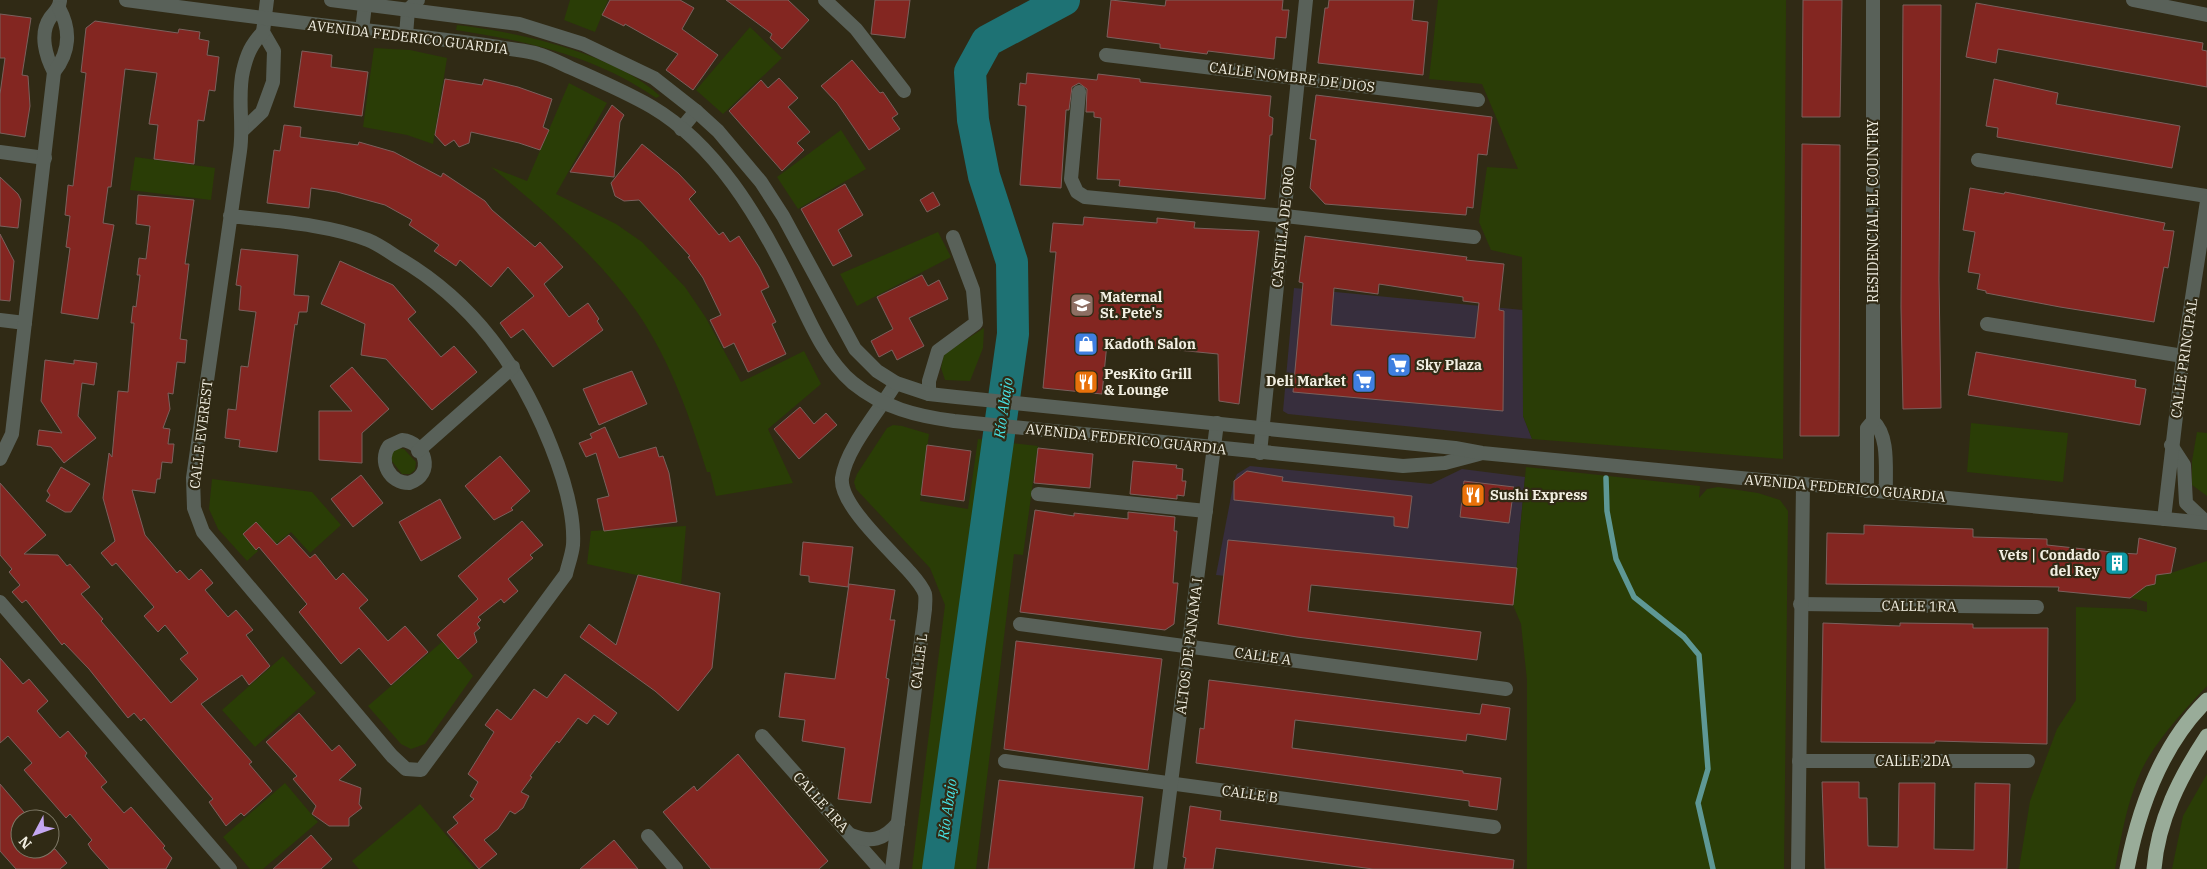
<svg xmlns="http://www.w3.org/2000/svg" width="2207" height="869" font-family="'IBM Plex Serif',serif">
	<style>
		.commercial { fill: #372e3d }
		.green { fill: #2a3d06 }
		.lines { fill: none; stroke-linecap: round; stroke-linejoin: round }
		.stream { stroke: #5e9895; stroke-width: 5.5 }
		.river { stroke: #1e7274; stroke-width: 32 }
		.building { fill: #832621; stroke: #7b605d; fill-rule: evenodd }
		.minor { stroke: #596159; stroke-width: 14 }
		.tertiary { stroke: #596159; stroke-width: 14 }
		.motorway { stroke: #99ac99; stroke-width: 15 }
		.labels { text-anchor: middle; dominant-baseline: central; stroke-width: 4.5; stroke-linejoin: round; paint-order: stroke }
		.street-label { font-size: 14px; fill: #f2efe2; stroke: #302a15 }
		.poi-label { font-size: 14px; font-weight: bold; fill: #f2efe2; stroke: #302a15; text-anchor: start }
		.water-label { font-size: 15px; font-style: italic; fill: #47e4e7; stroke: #302a15 }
	</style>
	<rect width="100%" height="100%" fill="#302a15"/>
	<g class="commercial">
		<polygon points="1294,288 1523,310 1523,416 1532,439 1288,414 1283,411 1284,400"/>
		<polygon points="1250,466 1431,484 1462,469 1525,477 1513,605 1216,575 1234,481 1237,474"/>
	</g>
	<g class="green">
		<polygon points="570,0 608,0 595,32 564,20"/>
		<polygon points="1438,0 1786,0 1783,459 1532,439 1523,416 1522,257 1491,250 1479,222 1487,167 1518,169 1482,84 1429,79"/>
		<path d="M457,25C517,32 614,53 660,96L656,98C596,56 527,41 456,30Z"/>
		<polygon points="750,27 782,58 723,114 696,90"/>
		<polygon points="374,48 410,50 447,58 433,144 407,135 363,127"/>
		<path d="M569,83L607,103L556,194L616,224L642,242L685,287L706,318L741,382L804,351L821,384L768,429L793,483L716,496L710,472H707C690,417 670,360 637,312C597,256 544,210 491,167L527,181Z"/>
		<polygon points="841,130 866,169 798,209 777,177"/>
		<polygon points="135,157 215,168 211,200 130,190"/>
		<polygon points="938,232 951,257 857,306 840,274"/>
		<polygon points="984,328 983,348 970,381 945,380 941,368 944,354"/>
		<polygon points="1971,423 2068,433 2063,482 1967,472"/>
		<polygon points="893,425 902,426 929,434 920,501 968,509 978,439 1038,446 1023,555 1014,554 976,869 912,869 945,605 930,568 856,489 854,482 857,474 887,428"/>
		<polygon points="2197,432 2207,433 2207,496 2192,485 2192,461"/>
		<polygon points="398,448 404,449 416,462 415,470 410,474 402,474 391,460 392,453"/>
		<polygon points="1526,467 1700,486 1699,498 1707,489 1718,487 1758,493 1780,500 1788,511 1784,869 1527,869 1527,680 1521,624 1513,605"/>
		<polygon points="212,479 312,492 341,525 310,553 291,532 276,544 256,522 243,534 258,551 247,561 218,529 209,509"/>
		<polygon points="686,526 681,585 587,564 591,531"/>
		<path d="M2207,561V686C2186,708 2164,732 2148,758C2129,790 2122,833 2115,869H2019L2030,801L2057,729L2076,700V607L2133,609L2147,612V602L2132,598L2133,589L2155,584L2157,575L2171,573Z"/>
		<polygon points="443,641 473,676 425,744 411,749 401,744 368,706"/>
		<polygon points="283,656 316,693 255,747 222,710"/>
		<polygon points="2207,774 2207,869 2172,869 2183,816"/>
		<polygon points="285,783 318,822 263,869 250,869 223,837"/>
		<polygon points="420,804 475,869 359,869 352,861"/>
	</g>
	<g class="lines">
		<polyline class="stream" points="1606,478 1607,511 1616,559 1634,597 1684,637 1699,655 1708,769 1698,803 1713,869"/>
		<polyline class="river" points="938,869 1013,334 1012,262 984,176 973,120 970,72 987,41 1064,0"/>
	</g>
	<g class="building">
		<polygon points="610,0 680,0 694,8 682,29 718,55 693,90 666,70 678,54 625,24 624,26 602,15"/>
		<polygon points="726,0 788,0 809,20 782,49 770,38 772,34"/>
		<polygon points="875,0 910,0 905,38 871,34"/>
		<polygon points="1111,0 1165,6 1166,0 1283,0 1282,10 1289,10 1286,38 1276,37 1274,59 1208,51 1207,54 1160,48 1160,44 1107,37"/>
		<polygon points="1329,0 1414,0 1412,20 1428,22 1423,75 1318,63 1325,8 1328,8"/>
		<polygon points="1803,0 1842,0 1840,117 1802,117"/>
		<polygon points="1976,3 2203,43 2202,50 2207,51 2207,87 1998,49 1996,63 1966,57"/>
		<polygon points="1903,5 1941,5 1939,280 1941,408 1903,409 1901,307"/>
		<polygon points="0,14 31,18 22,75 28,76 30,106 25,137 0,133 0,94 5,58 0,58"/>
		<polygon points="95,21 178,33 179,29 200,32 199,39 209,41 207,55 219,57 215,91 209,90 204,121 198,120 194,164 154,159 158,125 149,124 157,73 125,69 111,187 108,187 103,223 114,225 98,319 61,313 70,248 66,247 70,216 65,215 68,185 73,186 86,73 81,72 86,28"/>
		<polygon points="302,51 332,55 331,67 368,72 362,116 294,107"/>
		<polygon points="852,60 880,93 883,92 898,114 892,118 900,129 869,150 837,103 821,86"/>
		<polygon points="1027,73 1097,80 1098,74 1140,79 1140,82 1271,96 1269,116 1273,118 1272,135 1270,135 1265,199 1119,186 1120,180 1097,179 1101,118 1094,117 1094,112 1086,112 1087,89 1079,83 1072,87 1069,110 1066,110 1061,188 1020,185 1026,106 1018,105 1020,83 1026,84"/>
		<polygon points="779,78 798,98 788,107 810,132 797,143 804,150 782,171 729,111 761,80 768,88"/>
		<polygon points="445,79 482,85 484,79 518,87 552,99 543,127 549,130 540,150 519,143 471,132 469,143 459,147 454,140 445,146 435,135"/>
		<polygon points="1994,79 2058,93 2056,104 2180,126 2172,168 1997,137 1998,128 1986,126"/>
		<polygon points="1316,95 1492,117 1487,155 1478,154 1473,208 1467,207 1466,215 1325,204 1310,188 1316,140 1310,139"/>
		<polygon points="612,105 624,115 620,122 614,177 570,172"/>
		<polygon points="284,125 301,127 300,137 358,145 359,142 394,152 441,177 443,173 485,201 492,210 535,247 540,242 563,267 544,284 569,317 588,303 599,319 597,321 603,330 553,367 523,329 511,338 500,323 534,296 508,267 491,287 460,260 456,266 434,251 439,245 409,225 412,220 385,205 337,192 311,188 309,208 267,203 274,150 280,151"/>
		<polygon points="642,144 678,173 696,192 689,199 719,235 723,232 730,242 739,236 759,267 769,287 761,291 776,322 772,324 786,354 748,372 734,343 724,348 710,320 721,315 703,278 688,257 690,256 639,200 624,201 615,196 611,183"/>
		<polygon points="1802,144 1840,145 1839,436 1800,436"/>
		<polygon points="0,177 18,194 21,200 18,228 0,226"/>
		<polygon points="845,184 863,215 838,230 852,256 833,266 801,209"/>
		<polygon points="1970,188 2004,194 2005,192 2165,223 2163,230 2174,231 2168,268 2164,267 2154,322 2060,307 1986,293 1986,291 1977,289 1980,274 1968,272 1975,232 1963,230"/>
		<polygon points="933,192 940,205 927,212 920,200"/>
		<polygon points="138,195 194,200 185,264 189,264 180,339 187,340 185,363 177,362 173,394 168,393 170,409 163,428 170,429 168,444 174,444 172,463 162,462 160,479 157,479 155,493 132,490 145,535 177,573 180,570 189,580 201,569 213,583 205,590 228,617 236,610 253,630 246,635 270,666 249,685 242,675 201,704 252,762 249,764 272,791 244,816 241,813 226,826 209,802 213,799 144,718 141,721 134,713 128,718 89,669 64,643 62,645 26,600 22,603 12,592 20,585 9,572 12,569 0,555 0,483 46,535 24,554 58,555 67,566 70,564 90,587 81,594 103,619 101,621 171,703 198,679 180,659 188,653 165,625 158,632 144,616 154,607 116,563 112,566 101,553 115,541 103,498 109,453 112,457 118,391 128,392 134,323 131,323 133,306 136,307 140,275 137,275 139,258 146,259 150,226 136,224"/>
		<polygon points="1084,217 1157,223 1157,218 1195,222 1194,228 1259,231 1239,404 1219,401 1218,354 1107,343 1102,394 1043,388 1056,252 1050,252 1053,223 1083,225"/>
		<polygon points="0,234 14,261 10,301 0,300"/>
		<path d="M1305,236L1467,257L1466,260L1504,264L1499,310L1504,311L1503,411L1293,392L1303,283L1299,282ZM1379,284L1463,297V301L1479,303L1475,338L1331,325L1334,288L1378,294Z"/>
		<polygon points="241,249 298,255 294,295 309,296 307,312 299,312 297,325 295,324 277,452 239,447 240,440 225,438 228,409 236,410 241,366 248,367 256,312 239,310 241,286 236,285"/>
		<polygon points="340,261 393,285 416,312 408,319 441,357 454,346 477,372 432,410 386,359 361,355 365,324 321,304"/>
		<polygon points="922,275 928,286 939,280 948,299 909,318 924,346 897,360 892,350 879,357 871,341 893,329 877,297"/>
		<polygon points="1976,352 2136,380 2135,387 2146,389 2140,425 1968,395"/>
		<polygon points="45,360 74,364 74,360 97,363 94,385 82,383 78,416 96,438 64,463 51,447 37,445 39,430 62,433 41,401"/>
		<polygon points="352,367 389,409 362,433 362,463 319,460 319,411 352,411 330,386"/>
		<polygon points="632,371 647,404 599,425 583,389"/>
		<polygon points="800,407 814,424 826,413 837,425 799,459 774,429"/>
		<polygon points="605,427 619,458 656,447 659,457 663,456 669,473 677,522 604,531 597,499 609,496 596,453 586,457 579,443 592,438 590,434"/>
		<polygon points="927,445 971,451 964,501 921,495"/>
		<polygon points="1038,448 1093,454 1090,488 1034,483"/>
		<polygon points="500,456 530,491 511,508 513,510 494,520 465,486"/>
		<polygon points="1133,461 1177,465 1176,468 1183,469 1182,481 1186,481 1184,496 1177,495 1177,499 1130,494"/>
		<polygon points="61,467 90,484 71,512 65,512 46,501 50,495 47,491"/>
		<polygon points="1247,471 1283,477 1282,481 1412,496 1408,528 1394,526 1394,517 1234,500 1234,481"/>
		<polygon points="361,475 383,503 353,527 331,499"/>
		<polygon points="1464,481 1514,487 1509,523 1460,517"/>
		<polygon points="440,499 461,538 421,561 399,522"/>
		<polygon points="1035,510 1074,516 1074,513 1128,519 1128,512 1175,517 1174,531 1177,531 1173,583 1178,583 1174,624 1165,630 1020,612"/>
		<polygon points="522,521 543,545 530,555 533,558 508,579 518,591 504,603 501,599 478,617 481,620 477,624 480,628 474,633 477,642 458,659 437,635 478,599 458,576"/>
		<polygon points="256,522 277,545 289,535 310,558 315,554 336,580 343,573 368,600 359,608 388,641 405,626 428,652 391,685 359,648 341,664 299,612 307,604 259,547 256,550 243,534"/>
		<polygon points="1864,525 1973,529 1973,537 2047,539 2047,545 2121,553 2137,554 2139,538 2176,548 2171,573 2156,575 2155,584 2146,586 2130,598 2058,591 2059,587 1826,584 1827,533 1864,534"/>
		<polygon points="1228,540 1517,568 1513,605 1311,585 1308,611 1481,632 1477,660 1297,637 1218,624"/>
		<polygon points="803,542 853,547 848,587 809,582 809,576 800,575"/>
		<polygon points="638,575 720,593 712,668 678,711 655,691 580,637 589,624 616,645"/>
		<polygon points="849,584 895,590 890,620 895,620 886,678 889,679 871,803 838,799 845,748 802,741 805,720 779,717 785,673 835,679"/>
		<polygon points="1823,623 1900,626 1900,623 1973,624 1973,628 2048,628 2047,744 1935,741 1935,743 1821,742"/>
		<polygon points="1016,641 1162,659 1148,770 1004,749"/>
		<polygon points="0,658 23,684 29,679 48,701 37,711 60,738 68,731 87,753 85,756 107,782 101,787 124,813 131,807 165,846 163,848 172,858 166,869 109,869 91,849 88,844 92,840 70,814 66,818 24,770 32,763 8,736 0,743"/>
		<polygon points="565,674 617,713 608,725 594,715 587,724 578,718 559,743 557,741 530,776 532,777 521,792 529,796 523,808 515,814 510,811 498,829 484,840 497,854 479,869 447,832 458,823 453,817 474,799 470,796 478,782 468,774 494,732 485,725 497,709 511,720 534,689 547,698"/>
		<polygon points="1209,680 1480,714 1482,704 1510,708 1506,740 1467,734 1466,741 1295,720 1292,748 1463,771 1463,773 1501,778 1497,810 1469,806 1469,801 1196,763 1200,728 1204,729"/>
		<polygon points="299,713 332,751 339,745 356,765 339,780 361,788 359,804 362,808 349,818 349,826 329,826 312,814 316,806 293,779 297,776 266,742"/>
		<polygon points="738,754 828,861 819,869 711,869 663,812 694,786 697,791"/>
		<polygon points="999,780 1143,797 1134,869 988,869"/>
		<polygon points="1822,782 1859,782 1859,798 1867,798 1868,846 1898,847 1899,783 1935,783 1934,849 1974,850 1975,783 2010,784 2007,869 1825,869"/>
		<polygon points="0,784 30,819 20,819 20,849 55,849 67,863 60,869 16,869 0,851"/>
		<polygon points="1190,806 1221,811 1220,820 1514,860 1513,869 1373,869 1216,848 1213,869 1184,869 1186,858 1183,857"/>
		<polygon points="311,835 332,859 321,869 273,869"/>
		<polygon points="614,840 638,869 580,869"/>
	</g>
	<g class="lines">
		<g class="minor">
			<polyline points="825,0 856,29 904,91"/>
			<polyline points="2133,0 2207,15"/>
			<polyline points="362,30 365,5 363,0"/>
			<polyline points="406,35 408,10 418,0"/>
			<polyline points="1106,55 1478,100"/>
			<path d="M54,72C46,57 39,34 50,18C55,11 59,9 60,1"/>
			<polyline points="1079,92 1071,179 1077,192 1085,197 1285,216 1474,237"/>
			<polyline points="681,129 696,111"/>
			<polyline points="243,130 262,112 273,82 274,51 263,32 267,0"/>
			<polyline points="0,152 45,158"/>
			<polyline points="1978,160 2207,196"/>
			<path d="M230,216C273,221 327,224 368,240C378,244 388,251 397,257C473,301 519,366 551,446C563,476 575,512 573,545C572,555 568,565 566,574L421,770L406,769L392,756L203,532L194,508L193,478C209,369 224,260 240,151C244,125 237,96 243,71C247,54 251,45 263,32"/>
			<polyline points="0,320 25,323"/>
			<polyline points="1987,324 2183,356"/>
			<polyline points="929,394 929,381 938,351 976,323 973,290 953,237"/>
			<path d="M1873,421C1890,436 1885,471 1886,492"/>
			<path d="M402,440C425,442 436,474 409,483C390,483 378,462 389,446Z"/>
			<polyline points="2171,445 2184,465 2186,503 2207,523"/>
			<polyline points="418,451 513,367"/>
			<polyline points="1260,453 1306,0"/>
			<path d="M0,459L12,434L54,72C70,52 71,30 59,8"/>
			<polyline points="1867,491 1867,428 1873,421 1873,0"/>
			<polyline points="1038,494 1206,511"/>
			<polyline points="2164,519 2183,356 2207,201"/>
			<polyline points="0,602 230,869"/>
			<polyline points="1800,604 2037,607"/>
			<polyline points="1020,624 1506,689"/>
			<polyline points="762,736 880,869"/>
			<polyline points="1005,761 1494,827"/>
			<polyline points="1799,761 2028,761"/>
			<path d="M851,835C871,843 884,840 898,823"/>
			<polyline points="648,836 676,869"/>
			<path d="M892,869L925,609C925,604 926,598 925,594C922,585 913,576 907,569C890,550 839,504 842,478C846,448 880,410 896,383"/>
			<polyline points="1160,869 1217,423"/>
			<polyline points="1798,869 1803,484"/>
		</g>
		<g class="tertiary">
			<path d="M126,0C214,12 302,23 390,33C426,38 462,41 499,47C512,50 526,50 538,54C549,57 560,63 571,68C598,80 626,92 652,107C716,145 758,216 790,281C807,315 823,358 853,383C884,408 916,416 954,421L1403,466L1445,463L1479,454"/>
			<polyline points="331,0 519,24 583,44 654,78 696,111 718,131 761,182 783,216 855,349 877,371 896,383 929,394 956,397 1455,448 1482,453 2207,523"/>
		</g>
		<g class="motorway">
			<path d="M2127,869C2139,807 2161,745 2207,700"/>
			<path d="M2154,869C2158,820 2180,777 2207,736"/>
		</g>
	</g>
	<defs>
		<g id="school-square" transform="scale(1.25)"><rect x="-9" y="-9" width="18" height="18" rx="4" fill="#8d6e63" stroke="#302a15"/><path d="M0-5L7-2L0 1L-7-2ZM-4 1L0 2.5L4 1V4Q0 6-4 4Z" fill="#fff"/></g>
		<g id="shop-square" transform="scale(1.25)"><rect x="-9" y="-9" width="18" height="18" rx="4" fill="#3f7fe0" stroke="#302a15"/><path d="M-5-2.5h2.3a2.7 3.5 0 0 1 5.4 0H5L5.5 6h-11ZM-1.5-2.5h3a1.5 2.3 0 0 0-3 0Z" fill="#fff"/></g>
		<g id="supermarket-square" transform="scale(1.25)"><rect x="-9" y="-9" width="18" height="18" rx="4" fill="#3f7fe0" stroke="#302a15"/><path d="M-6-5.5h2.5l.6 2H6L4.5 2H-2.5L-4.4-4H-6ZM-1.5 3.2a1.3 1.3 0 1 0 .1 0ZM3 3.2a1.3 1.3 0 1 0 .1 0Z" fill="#fff"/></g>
		<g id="restaurant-square" transform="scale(1.25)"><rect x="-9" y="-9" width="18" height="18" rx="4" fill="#e8710a" stroke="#302a15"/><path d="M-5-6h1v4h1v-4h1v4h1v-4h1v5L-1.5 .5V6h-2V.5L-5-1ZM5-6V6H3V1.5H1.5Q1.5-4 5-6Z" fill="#fff"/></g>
		<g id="building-square" transform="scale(1.25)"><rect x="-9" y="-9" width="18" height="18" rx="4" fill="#0f9aa8" stroke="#302a15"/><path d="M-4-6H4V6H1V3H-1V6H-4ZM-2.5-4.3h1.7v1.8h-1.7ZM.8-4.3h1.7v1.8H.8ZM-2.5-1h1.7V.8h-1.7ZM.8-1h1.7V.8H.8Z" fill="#fff"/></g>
	</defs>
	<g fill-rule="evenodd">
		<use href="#school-square" x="1082" y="305"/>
		<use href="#shop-square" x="1086" y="344"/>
		<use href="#supermarket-square" x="1399" y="365"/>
		<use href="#supermarket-square" x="1364" y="381"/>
		<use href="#restaurant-square" x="1086" y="382"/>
		<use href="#restaurant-square" x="1473" y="495"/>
		<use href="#building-square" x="2117" y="563"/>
	</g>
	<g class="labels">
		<g class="street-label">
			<text transform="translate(408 37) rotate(7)">AVENIDA FEDERICO GUARDIA</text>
			<text transform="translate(1292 77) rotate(7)">CALLE NOMBRE DE DIOS</text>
			<text transform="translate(1873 211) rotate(-90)">RESIDENCIAL EL COUNTRY</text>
			<text transform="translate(1283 227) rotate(-84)">CASTILLA DE ORO</text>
			<text transform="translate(2184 358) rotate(-82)">CALLE PRINCIPAL</text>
			<text transform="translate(201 434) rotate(-83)">CALLE EVEREST</text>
			<text transform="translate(1126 439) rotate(6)">AVENIDA FEDERICO GUARDIA</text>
			<text transform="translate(1845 488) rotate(5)">AVENIDA FEDERICO GUARDIA</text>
			<text transform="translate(1919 606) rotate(1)">CALLE 1RA</text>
			<text transform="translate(1189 646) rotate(-83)">ALTOS DE PANAMA I</text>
			<text transform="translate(1263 656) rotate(8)">CALLE A</text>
			<text transform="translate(919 661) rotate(-83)">CALLE L</text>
			<text x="1913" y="761">CALLE 2DA</text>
			<text transform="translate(1250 794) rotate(8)">CALLE B</text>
			<text transform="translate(821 802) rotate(48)">CALLE 1RA</text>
		</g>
		<g class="poi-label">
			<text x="1100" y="297">Maternal<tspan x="1100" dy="16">St. Pete's</tspan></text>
			<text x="1104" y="344">Kadoth Salon</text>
			<text x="1416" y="365">Sky Plaza</text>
			<text x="1104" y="374">PesKito Grill<tspan x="1104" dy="16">&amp; Lounge</tspan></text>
			<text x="1346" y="381" text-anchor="end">Deli Market</text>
			<text x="1490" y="495">Sushi Express</text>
			<text x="2100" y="555" text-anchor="end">Vets | Condado<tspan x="2100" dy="16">del Rey</tspan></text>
		</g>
		<g class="water-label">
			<text transform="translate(1003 408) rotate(-82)">Río Abajo</text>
			<text transform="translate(947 809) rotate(-82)">Río Abajo</text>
		</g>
	</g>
	<g transform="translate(35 834) rotate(229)"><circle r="24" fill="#302a15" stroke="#7e7967"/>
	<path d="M0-4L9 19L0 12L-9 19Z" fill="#c4a7f1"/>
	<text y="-8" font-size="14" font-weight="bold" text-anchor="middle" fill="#f2efe2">N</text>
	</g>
</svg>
